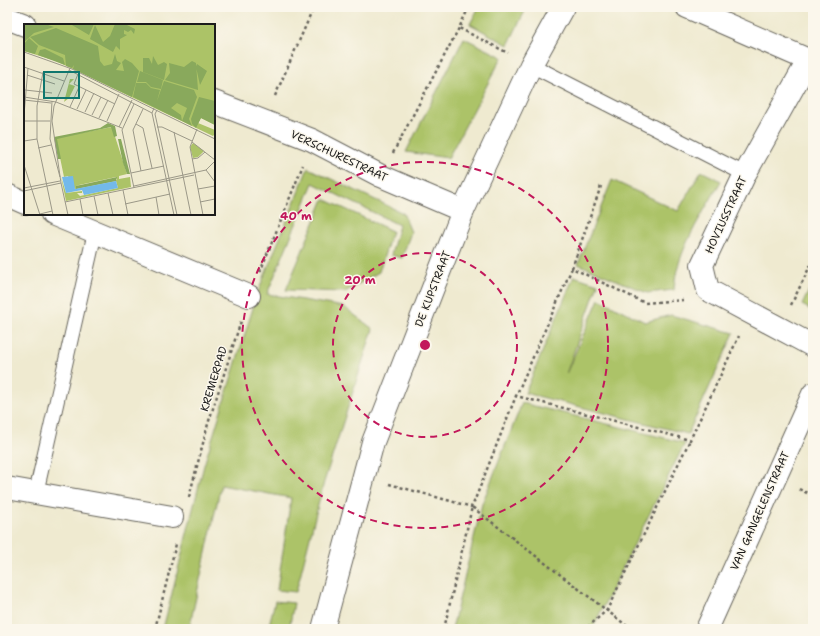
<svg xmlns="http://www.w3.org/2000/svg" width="820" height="636" font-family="'Shantell Sans',sans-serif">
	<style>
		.green { fill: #acc367; stroke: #647042 }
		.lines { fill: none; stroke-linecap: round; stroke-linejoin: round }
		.lane-casing { stroke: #66645b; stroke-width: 16 }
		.street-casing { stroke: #66645b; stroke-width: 24 }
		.secondary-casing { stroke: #66645b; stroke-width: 24 }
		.path { stroke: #66645b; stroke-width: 2.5; stroke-dasharray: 3 3; stroke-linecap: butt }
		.lane { stroke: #fff; stroke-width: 14 }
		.street { stroke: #fff; stroke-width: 22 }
		.secondary { stroke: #fff; stroke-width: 22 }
		.ring { fill: none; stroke: #c2185b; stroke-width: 2; stroke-dasharray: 7 5 }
		.labels { text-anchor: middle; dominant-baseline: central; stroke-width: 3; stroke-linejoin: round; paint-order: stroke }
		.street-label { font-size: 11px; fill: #1c1c1c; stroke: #fbf7ec }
		.inset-road { fill: none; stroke: #9b9888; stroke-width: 1 }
		.view { fill: #0f766e; fill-opacity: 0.15; stroke: #0f766e; stroke-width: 2 }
		.inset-edge { fill: none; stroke: #1c1c1c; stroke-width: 2 }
		.centre { fill: #c2185b; stroke: #fbf7ec; stroke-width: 2 }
		.ring-label { font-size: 12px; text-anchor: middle; font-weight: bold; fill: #c2185b; stroke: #fbf7ec; stroke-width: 3; stroke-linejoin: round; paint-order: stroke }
	</style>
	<rect width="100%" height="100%" fill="#fbf7ec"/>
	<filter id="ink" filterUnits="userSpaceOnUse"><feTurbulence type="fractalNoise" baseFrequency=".025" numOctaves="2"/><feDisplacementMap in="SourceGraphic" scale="8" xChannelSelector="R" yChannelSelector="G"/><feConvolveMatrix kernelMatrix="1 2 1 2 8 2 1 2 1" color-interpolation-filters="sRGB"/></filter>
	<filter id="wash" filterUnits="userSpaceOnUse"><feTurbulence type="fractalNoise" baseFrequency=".012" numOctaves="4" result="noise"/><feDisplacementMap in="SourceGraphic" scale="16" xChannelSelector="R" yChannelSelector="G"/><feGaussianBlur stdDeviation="0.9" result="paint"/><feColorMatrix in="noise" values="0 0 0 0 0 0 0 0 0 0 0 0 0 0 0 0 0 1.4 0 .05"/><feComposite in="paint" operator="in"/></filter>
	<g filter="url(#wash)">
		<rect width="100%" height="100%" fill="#efead0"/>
		<g class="green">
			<polygon points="479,7 527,7 508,45 470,24"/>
			<polygon points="464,38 502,57 448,158 406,152"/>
			<polygon points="308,168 403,213 411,232 402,258 391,255 399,225 313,183 267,294 344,307 373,329 324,482 296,592 277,590 291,498 221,485 189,629 163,629 204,465 258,292"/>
			<path d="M701,171L721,181C703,214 676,251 674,290L647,293L578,264L612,180L678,211Z"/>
			<polygon points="324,199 392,231 379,272 345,292 286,290"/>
			<polygon points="574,276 598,284 566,374 599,299 645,322 671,315 734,333 688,434 525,393"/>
			<polygon points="813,282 813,311 802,305"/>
			<polygon points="522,403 685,443 592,629 452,629 482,504"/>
			<polygon points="275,601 294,603 289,629 268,629"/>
		</g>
	</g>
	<g filter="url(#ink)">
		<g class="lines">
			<g class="lane-casing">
				<g id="lane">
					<polyline points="531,65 745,174"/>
					<polyline points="36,493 95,232"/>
				</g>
			</g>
			<g class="street-casing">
				<g id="street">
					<polyline points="687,7 813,62"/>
					<polyline points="7,18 25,25"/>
					<polyline points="809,59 745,174 702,265 708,290 813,346"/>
					<polyline points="214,102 312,140 381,176 463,211"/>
					<polyline points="7,195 25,203"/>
					<polyline points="52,214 249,296"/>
					<polyline points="7,488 172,517"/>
					<polyline points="707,629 813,394"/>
				</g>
			</g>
			<g class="secondary-casing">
				<polyline id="secondary" points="323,629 373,442 463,211 531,65 563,7"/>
			</g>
			<g class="path">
				<polyline points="469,7 459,28 508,53"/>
				<polyline points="275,96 314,7"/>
				<polyline points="393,153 459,28"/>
				<polyline points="601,186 572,268 645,303 683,300"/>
				<polyline points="572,268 516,396 690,440 739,336"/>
				<polyline points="260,272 303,165"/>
				<polyline points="791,305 813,260"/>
				<polyline points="389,484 472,507 516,396"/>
				<polyline points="799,489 813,496"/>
				<polyline points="189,497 208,424 241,321"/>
				<polyline points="155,629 176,544"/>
				<polyline points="444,629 472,507 631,629"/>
				<polyline points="582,629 589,626 607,610 690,440"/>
			</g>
			<use href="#lane" class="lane"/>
			<use href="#street" class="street"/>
			<use href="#secondary" class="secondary"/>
		</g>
	</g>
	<g class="ring">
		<circle cx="425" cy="345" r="92"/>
		<circle cx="425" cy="345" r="183"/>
	</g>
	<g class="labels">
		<g class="street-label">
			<text transform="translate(339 156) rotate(25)">VERSCHURESTRAAT</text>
			<text transform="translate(726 215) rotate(-65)">HOVIUSSTRAAT</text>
			<text transform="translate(433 289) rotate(-69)">DE KUPSTRAAT</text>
			<text transform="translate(214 379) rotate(-73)">KREMERPAD</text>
			<text transform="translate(760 511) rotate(-66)">VAN GANGELENSTRAAT</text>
		</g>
	</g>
	<g transform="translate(24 24)">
		<rect width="191" height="191" fill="#efead0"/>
		<path d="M0,0H191V101L177,94L174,99L191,106V110L189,112L32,37L0,27ZM46,55H50L45,60L51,62L45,74L40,78ZM88,103L103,150L95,152V155L106,153L107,163L42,177L37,153L42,169L58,167V169H53L56,172L94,164L92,157L51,165L44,152L40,153L32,114ZM92,153L93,156L52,162L55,161ZM169,119L180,127L174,133L169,134L166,123Z" fill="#acc367" fill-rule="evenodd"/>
		<path d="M0,0H21L30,3L10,9L0,18ZM53,0H70L65,11L48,1ZM91,0H101L111,5L110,10L107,6L104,8L100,6V10L103,11L96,15V26L92,22L89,28L66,15L71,1L79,18L86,12ZM32,4L74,22L76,37L80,42L88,40L91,30L93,37L97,39L92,46L100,47L98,38L101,35L108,39L115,47L108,73L49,45L50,41L48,44L42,42L41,31L15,21L6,13ZM5,14L14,22L11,30L0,27V20ZM21,25L39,34L41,41L14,31L16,26ZM129,32L134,41L140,38L143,40L140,56L119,48V34H125L128,40ZM168,37L172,39L174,66L141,56L146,49L145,39L160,43ZM173,40L183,47L176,61L172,43ZM116,47L139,56L137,65L127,63L122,58H113ZM140,57L170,66L173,73L165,95L168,102L158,97L163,84L153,79L147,84L157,91L158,97L109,73L112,59H122L127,64L136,66L133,77ZM175,73L191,77V101L177,94L172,104L168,100L167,95ZM84,99L91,102L93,112L90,113L87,103L33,115L37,135H34L30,113L76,104ZM94,115H97L106,150H103L99,139ZM93,153L92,157L52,165V162Z" fill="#89a95c"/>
		<path d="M49,152L51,165L92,157L94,164L60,171L58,166L42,169L38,153Z" fill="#73b9ea"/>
		<path class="inset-road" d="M0,28L48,45L191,115M0,43L40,57M45,46L128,89M19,48L13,82V115L29,191M54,50L50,60L91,80M3,51L31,60M1,66L28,69M0,73L32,78L98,104M0,76L27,79M28,77L26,115L36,153M110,80L98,106L110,164M46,83L55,63M130,84L128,89L150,191M53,85L62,66M133,86L131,90L153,191M61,88L70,69M0,91L4,44M68,91L77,73M75,94L84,76M0,97H26M83,97L95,70M112,100L119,104L128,144M95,103L108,76M133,103H138L168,117M173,105L166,123L179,191M150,108L167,191M0,117L13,115M168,118L191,136M14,124L27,121M168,135L174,134L181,128M0,141L16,191M182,146L191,158M117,147L109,106L119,85M107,149L140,142M110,162L182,146L191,137M0,164L36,157M174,165L191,162M99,166L104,191M0,167L37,159M84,169L89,191M70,172L74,191M132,173L135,191M56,175L59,191M41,178L170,151M176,178L191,175M101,180L146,170M16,190L28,187M44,191L37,159L28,97L30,82L46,44"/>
		<path class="view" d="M20,48H55V74H20Z"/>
		<rect width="191" height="191" class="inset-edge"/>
	</g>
	<circle cx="425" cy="345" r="6" class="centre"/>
	<g class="ring-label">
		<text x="296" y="220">40 m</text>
		<text x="360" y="284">20 m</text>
	</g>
	<rect width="820" height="636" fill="none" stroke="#fbf7ec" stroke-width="24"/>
</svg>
